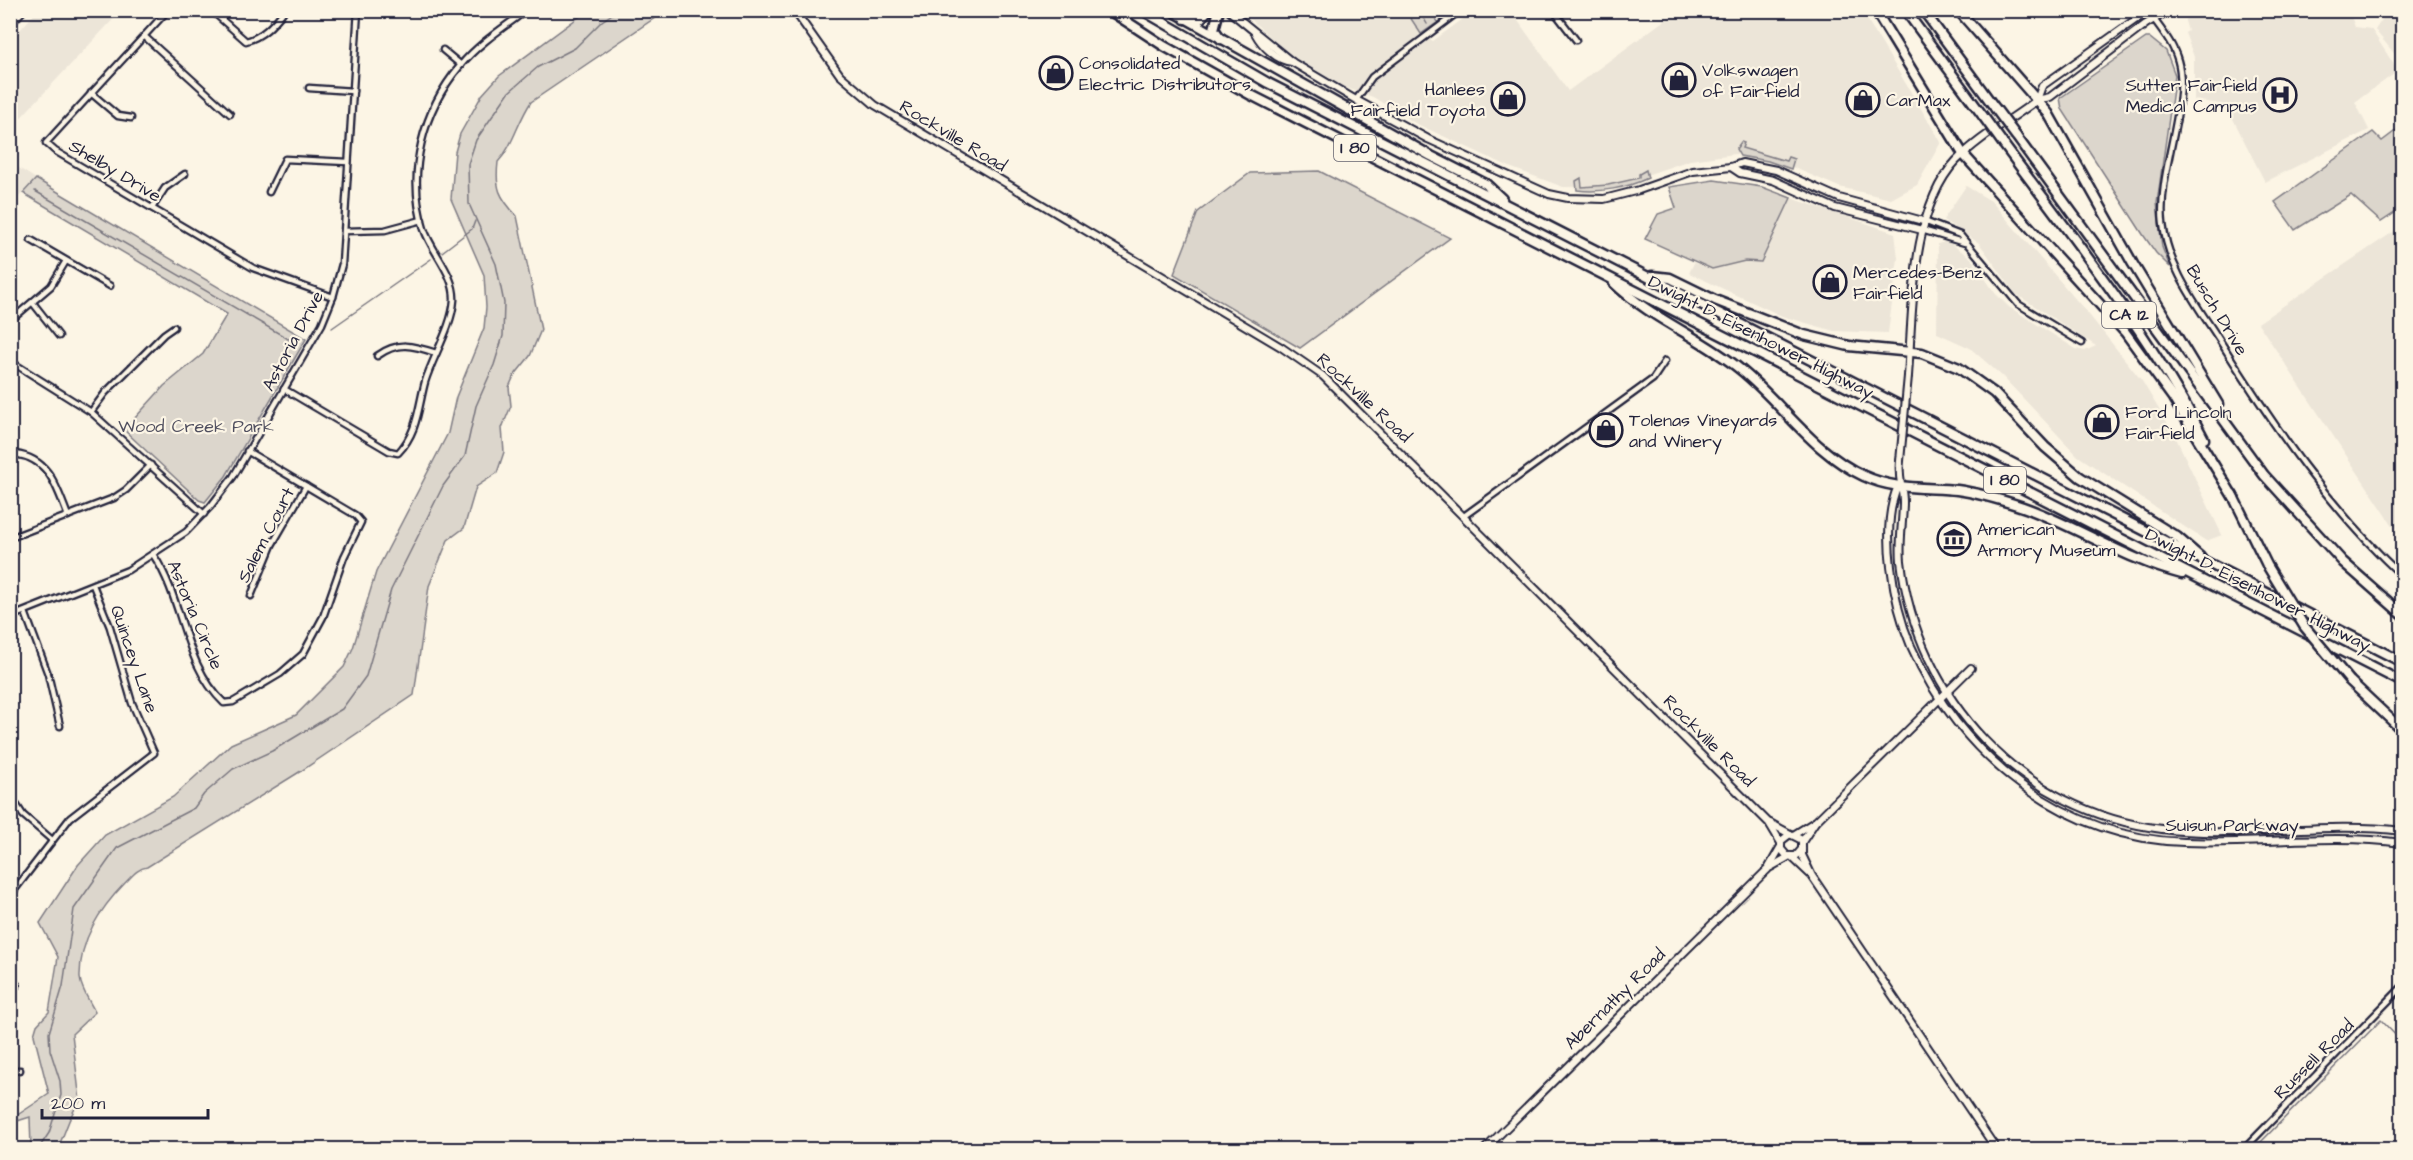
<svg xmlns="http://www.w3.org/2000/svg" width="2413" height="1160" font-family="'Architects Daughter',sans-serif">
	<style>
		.built { fill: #ece5d8 }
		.green { fill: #dcd6cc; stroke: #7f7c84; stroke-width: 1.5 }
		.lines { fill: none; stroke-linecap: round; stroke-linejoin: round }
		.stream { stroke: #78757e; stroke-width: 1.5 }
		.street-casing { stroke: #22223b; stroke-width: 9 }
		.secondary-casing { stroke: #22223b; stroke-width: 10 }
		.highway-casing { stroke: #22223b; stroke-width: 13 }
		.street { stroke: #fcf5e5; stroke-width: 4.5 }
		.secondary { stroke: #fcf5e5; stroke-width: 6 }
		.highway { stroke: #fcf5e5; stroke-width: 8 }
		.secondary-bridge-casing { stroke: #22223b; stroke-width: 10; stroke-linecap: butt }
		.highway-bridge-casing { stroke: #22223b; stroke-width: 13; stroke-linecap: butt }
		.secondary-bridge { stroke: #fcf5e5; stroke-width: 6 }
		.highway-bridge { stroke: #fcf5e5; stroke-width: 8 }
		.labels { text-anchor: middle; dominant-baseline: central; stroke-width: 4.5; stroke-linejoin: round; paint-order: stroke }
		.shield { fill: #fcf5e5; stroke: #63616e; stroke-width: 1.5 }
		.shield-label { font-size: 16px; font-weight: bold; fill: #22223b }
		.poi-label { font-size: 18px; fill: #22223b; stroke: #fcf5e5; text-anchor: start }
		.street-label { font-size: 18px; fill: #22223b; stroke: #fcf5e5 }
		.park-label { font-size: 18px; fill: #504f5f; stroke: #fcf5e5 }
	</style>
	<rect width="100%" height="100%" fill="#fcf5e5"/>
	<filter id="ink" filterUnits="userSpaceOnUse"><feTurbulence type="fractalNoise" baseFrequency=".0167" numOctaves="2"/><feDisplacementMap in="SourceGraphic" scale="12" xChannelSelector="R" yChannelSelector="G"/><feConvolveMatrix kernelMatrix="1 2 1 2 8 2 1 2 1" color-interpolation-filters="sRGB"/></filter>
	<g filter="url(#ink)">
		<g class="built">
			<polygon points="37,11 121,11 11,128 11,40"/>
			<polygon points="1242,11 1406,11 1421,34 1433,41 1474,11 1511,11 1568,91 1677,11 1862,11 1941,142 1917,185 1891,199 1839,187 1771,158 1742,153 1690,160 1609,188 1563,187 1512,168 1415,123 1373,97 1344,87 1287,53"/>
			<polygon points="2187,11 2349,11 2355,27 2371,29 2398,71 2355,102 2369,130 2265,182 2226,105 2194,100 2194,57 2185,33 2188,31 2185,21"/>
			<polygon points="2384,11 2402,11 2402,63 2375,30 2383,18"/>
			<polygon points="11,163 36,179 11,205"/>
			<polygon points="1966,186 1991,201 2090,316 2142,381 2176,438 2222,535 2206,541 2078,456 2002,376 1970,348 1937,333 1938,244 1947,241 1971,258 1995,293 2009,307 2076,349 2085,351 2096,346 2016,294 1979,243 1943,220"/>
			<polygon points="1791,198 1895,233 1898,258 1888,333 1834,331 1782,316 1689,273 1694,263 1712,269 1745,261 1761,262"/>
			<polygon points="2402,226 2402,539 2258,323"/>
		</g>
		<g class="green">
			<path d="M587,11H665L531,102C518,121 513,146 498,162C495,188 499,197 517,216L541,330L530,356L514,376L509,387L511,406L502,428L504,452L497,473L476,487L464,528L448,540L429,586L414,695L301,771L147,867C138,868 132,876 125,883C100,909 79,940 80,978C81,989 90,1002 95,1012L72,1034L80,1101C68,1116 66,1133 57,1149H31L30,1117L11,1123L10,1120L49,1094L34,1035L37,1025L49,1012L58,957L40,923L78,865L105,835L173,797L231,744L296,715L344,667L353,648L376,572L448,433L456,397L484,328L486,307L484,275L451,199L455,152L460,134L482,95L499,76Z"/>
			<polygon points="1406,11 1431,11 1438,22 1421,34"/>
			<polygon points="2146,38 2150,38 2166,51 2175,75 2157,203 2162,247 2170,267 2156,253 2144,236 2062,109 2060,98"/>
			<polygon points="2402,126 2402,208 2381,222 2351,195 2295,230 2275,202 2373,132 2382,141"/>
			<polygon points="1741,142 1744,143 1742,148 1786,161 1788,157 1794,159 1791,169 1768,161 1740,156 1736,149"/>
			<path d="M1646,170L1648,178C1627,188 1600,193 1577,190L1576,181L1581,178L1582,187L1608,185L1639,178V174Z"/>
			<polygon points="1319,171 1450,238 1300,348 1174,274 1198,212 1250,173"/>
			<polygon points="36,179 306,339 226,476 205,502 199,500 124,430 164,386 203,354 227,314 23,193"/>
			<polygon points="1714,180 1762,187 1791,198 1761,262 1745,261 1712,269 1645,239 1658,214 1676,208 1669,187"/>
		</g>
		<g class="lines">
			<g class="stream">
				<polyline points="1419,10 1427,24"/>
				<polyline points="35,191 297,344"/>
				<polyline points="442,252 472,229 475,221"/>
				<polyline points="332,328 431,259"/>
				<polyline points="42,1150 41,1145 49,1133 61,1095 60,1081 50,1050 49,1033 63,986 74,909 117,848 194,808 204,794 233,769 272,751 342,709 366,676 391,590 443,486 465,456 476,406 494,365 503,336 504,303 496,264 469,204 468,164 476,140 509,92 538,67 575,48 602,21 618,10"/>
				<polyline points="2253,1150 2381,1020 2402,1042"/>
			</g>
			<g class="street-casing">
				<g id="street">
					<polyline points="168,10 46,143 55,151 253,268 333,297"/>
					<path d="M211,10L246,41C262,37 273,25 283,12"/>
					<polyline points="1553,10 1576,40"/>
					<polyline points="2365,10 2366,12"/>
					<path d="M2148,11C2159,27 2173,42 2178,61C2190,103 2157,173 2163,223C2168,269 2198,306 2222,344C2275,428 2329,508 2402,576"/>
					<polyline points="144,36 230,114"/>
					<polyline points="443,50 461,65"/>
					<polyline points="309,88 353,91"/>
					<polyline points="91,93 118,116 131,118"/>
					<polyline points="1356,100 1372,77 1461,10"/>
					<polyline points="269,192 285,159 348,162"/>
					<polyline points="152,208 165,188 185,174"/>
					<polyline points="1924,221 1960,235 2018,304 2082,343"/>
					<polyline points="1922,230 1965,243"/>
					<polyline points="345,231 385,230 422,220"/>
					<polyline points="31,240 110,286"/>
					<polyline points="33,303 59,336"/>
					<polyline points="10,321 51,286 66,261"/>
					<path d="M377,356C398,341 412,345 436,353"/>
					<polyline points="10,361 91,412 204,514"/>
					<path d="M284,389L389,451L398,453C418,432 418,408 425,382C433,356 452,327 454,300C455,274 432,253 424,229C406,173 423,110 460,66C478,44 504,27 527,10"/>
					<polyline points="91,412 105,393 164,334 174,327"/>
					<path d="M15,454C50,459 56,486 68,516"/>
					<polyline points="1464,516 1653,379 1665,361"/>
					<polyline points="10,538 114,498 126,490 151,465"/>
					<path d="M154,556C184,601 183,664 224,703L233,702L280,674L303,654L323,617L344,557L361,522L355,515L247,451"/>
					<polyline points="251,596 272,545 306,486"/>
					<polyline points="25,612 48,674 60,726"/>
					<polyline points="10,617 128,570 186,532 210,507 233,477 322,324 333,297 342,264 358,10"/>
					<polyline points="10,795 23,815 52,840"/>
					<polyline points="10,896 70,818 154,753 132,703 110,627 93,585"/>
					<polyline points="10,991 17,985"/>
					<polyline points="10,1070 20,1070"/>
					<polyline points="2243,1150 2402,987"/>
				</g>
			</g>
			<g class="secondary-casing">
				<g id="secondary">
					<polyline points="794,10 840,75 875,105 1281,347 1323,376 1769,823 1781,843"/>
					<polyline points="1228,10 1292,62 1356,100 1428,139 1549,194 1568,198 1604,199 1639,190 1693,171 1731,167 1742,163 1776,170 1839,198 1923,221"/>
					<polyline points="10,24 23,10"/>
					<path d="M1255,33C1262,46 1277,61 1292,62"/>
					<polyline points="2037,100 2042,86 2149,10"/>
					<polyline points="1731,167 1740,173 1773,180 1835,208 1922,230"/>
					<path d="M1908,376C1913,311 1910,210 1956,161C1979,137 2011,120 2037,100L2050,97L2146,24L2170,10"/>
					<path d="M1900,461C1898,478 1903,488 1903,502C1903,521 1899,541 1901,561C1917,699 2022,812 2162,829C2242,839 2323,821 2402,831"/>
					<path d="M1898,486C1879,528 1894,606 1911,646C1959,756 2062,838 2184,842C2257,845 2330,833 2402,843"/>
					<polyline points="1770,823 1790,834"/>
					<polyline points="1795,834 1816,821 1971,668"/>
					<polyline points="1802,842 1815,822"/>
					<polyline points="1802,849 1796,856 1787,856 1781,849 1781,841 1790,834 1802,840 1802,855 1812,876 1997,1150"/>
					<polyline points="1792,857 1810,874"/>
					<polyline points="1771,867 1790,856"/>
					<polyline points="1484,1150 1768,869 1780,848"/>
				</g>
			</g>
			<g class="highway-casing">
				<g id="highway">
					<polyline points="1109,10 1164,46 1251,95 2402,682"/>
					<polyline points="1142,10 1268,83 2402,662"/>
					<polyline points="1171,10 1431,156 1486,184 1502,199"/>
					<polyline points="1219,10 1214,29 1221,39"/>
					<polyline points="1875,10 1963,154 2125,332 2173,398 2234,498"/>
					<polyline points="1905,10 1983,116"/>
					<polyline points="1923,10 1995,108"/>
					<polyline points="1958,10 2048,113 2133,264 2218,404"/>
					<polyline points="1185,19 1200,19 1208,10"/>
					<polyline points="2016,136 2264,475 2343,562 2402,614"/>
					<path d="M2004,145C2074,240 2150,334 2204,439"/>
					<polyline points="1652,276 1670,278 1715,300 1804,335 1849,346 1922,353 1959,368 1994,393 2045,447 2080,477 2177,537 2200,557"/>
					<path d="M1614,283C1651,319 1701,337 1741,370C1783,404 1813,453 1864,476C1894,490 1925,487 1957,490C1979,493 2002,500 2023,507C2077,526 2126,560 2182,574"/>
					<polyline points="2232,494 2267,565"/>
					<polyline points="2350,681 2402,730"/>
				</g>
			</g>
			<use href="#street" class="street"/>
			<use href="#secondary" class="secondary"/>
			<use href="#highway" class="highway"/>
			<g class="secondary-bridge-casing">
				<polyline id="secondary-bridge" points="1900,461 1908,376"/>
			</g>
			<g class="highway-bridge-casing">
				<g id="highway-bridge">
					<polyline points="1995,108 2016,136"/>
					<polyline points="1983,116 2004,145"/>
					<polyline points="2267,565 2304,626 2350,681"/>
				</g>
			</g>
			<use href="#secondary-bridge" class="secondary-bridge"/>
			<use href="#highway-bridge" class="highway-bridge"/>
		</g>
	</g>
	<defs>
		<g id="shop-ring" transform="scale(1.725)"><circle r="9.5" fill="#fcf5e5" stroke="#22223b" stroke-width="1.5"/><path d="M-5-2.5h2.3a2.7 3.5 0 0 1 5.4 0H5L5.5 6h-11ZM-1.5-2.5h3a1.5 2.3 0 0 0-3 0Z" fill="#22223b"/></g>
		<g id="hospital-ring" transform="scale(1.725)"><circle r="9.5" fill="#fcf5e5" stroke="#22223b" stroke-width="1.5"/><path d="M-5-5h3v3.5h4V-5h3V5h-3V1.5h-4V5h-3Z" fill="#22223b"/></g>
		<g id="museum-ring" transform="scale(1.725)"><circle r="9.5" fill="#fcf5e5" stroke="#22223b" stroke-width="1.5"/><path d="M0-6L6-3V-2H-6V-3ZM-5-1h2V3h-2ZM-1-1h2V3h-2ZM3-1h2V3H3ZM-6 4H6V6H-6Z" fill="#22223b"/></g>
	</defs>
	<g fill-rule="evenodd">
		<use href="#shop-ring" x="1056" y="73"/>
		<use href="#shop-ring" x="1679" y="80"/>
		<use href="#hospital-ring" x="2280" y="95"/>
		<use href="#shop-ring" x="1508" y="99"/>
		<use href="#shop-ring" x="1863" y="100"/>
		<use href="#shop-ring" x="1830" y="282"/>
		<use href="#shop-ring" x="2102" y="422"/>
		<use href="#shop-ring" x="1606" y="430"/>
		<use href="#museum-ring" x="1954" y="539"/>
	</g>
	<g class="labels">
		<g class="shield">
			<rect x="1334" y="135" width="42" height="26" rx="4.5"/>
			<rect x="2102" y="302" width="54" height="26" rx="4.5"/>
			<rect x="1984" y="467" width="42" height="26" rx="4.5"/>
		</g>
		<g class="shield-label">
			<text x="1355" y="148">I 80</text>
			<text x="2129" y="315">CA 12</text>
			<text x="2005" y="480">I 80</text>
		</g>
		<g class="poi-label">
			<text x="1079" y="63">Consolidated<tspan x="1079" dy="21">Electric Distributors</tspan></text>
			<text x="1702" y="70">Volkswagen<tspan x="1702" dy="21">of Fairfield</tspan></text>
			<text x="2257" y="85" text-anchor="end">Sutter Fairfield<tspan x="2257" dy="21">Medical Campus</tspan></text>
			<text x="1485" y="89" text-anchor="end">Hanlees<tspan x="1485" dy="21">Fairfield Toyota</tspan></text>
			<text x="1886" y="100">CarMax</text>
			<text x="1853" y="272">Mercedes-Benz<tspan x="1853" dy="21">Fairfield</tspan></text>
			<text x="2125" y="412">Ford Lincoln<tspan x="2125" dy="21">Fairfield</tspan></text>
			<text x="1629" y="420">Tolenas Vineyards<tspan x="1629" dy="21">and Winery</tspan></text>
			<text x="1977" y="529">American<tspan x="1977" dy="21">Armory Museum</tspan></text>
		</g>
		<g class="street-label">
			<text transform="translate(953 136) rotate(31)">Rockville Road</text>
			<text transform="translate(115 171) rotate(31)">Shelby Drive</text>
			<text transform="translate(2217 310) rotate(59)">Busch Drive</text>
			<text transform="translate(1761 337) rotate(27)">Dwight D. Eisenhower Highway</text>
			<text transform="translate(293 341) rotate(-62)">Astoria Drive</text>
			<text transform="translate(1364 398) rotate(43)">Rockville Road</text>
			<text transform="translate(266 535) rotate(-63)">Salem Court</text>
			<text transform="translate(2258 590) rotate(27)">Dwight D. Eisenhower Highway</text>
			<text transform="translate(195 615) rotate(67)">Astoria Circle</text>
			<text transform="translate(134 659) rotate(71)">Quincey Lane</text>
			<text transform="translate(1709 741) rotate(45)">Rockville Road</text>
			<text x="2232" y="825">Suisun Parkway</text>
			<text transform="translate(1615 999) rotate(-45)">Abernathy Road</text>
			<text transform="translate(2314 1059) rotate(-45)">Russell Road</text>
		</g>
		<g class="park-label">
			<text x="196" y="426">Wood Creek Park</text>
		</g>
	</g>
	<rect width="2413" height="1160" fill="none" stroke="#fcf5e5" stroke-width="36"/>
	<rect x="18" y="18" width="2377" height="1124" fill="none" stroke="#22223b" stroke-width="2" filter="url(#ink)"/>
	<path d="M42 1109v9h166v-9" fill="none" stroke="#22223b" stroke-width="3"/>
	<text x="51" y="1109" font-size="18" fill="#22223b" stroke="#fcf5e5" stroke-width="4.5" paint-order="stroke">200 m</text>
</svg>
